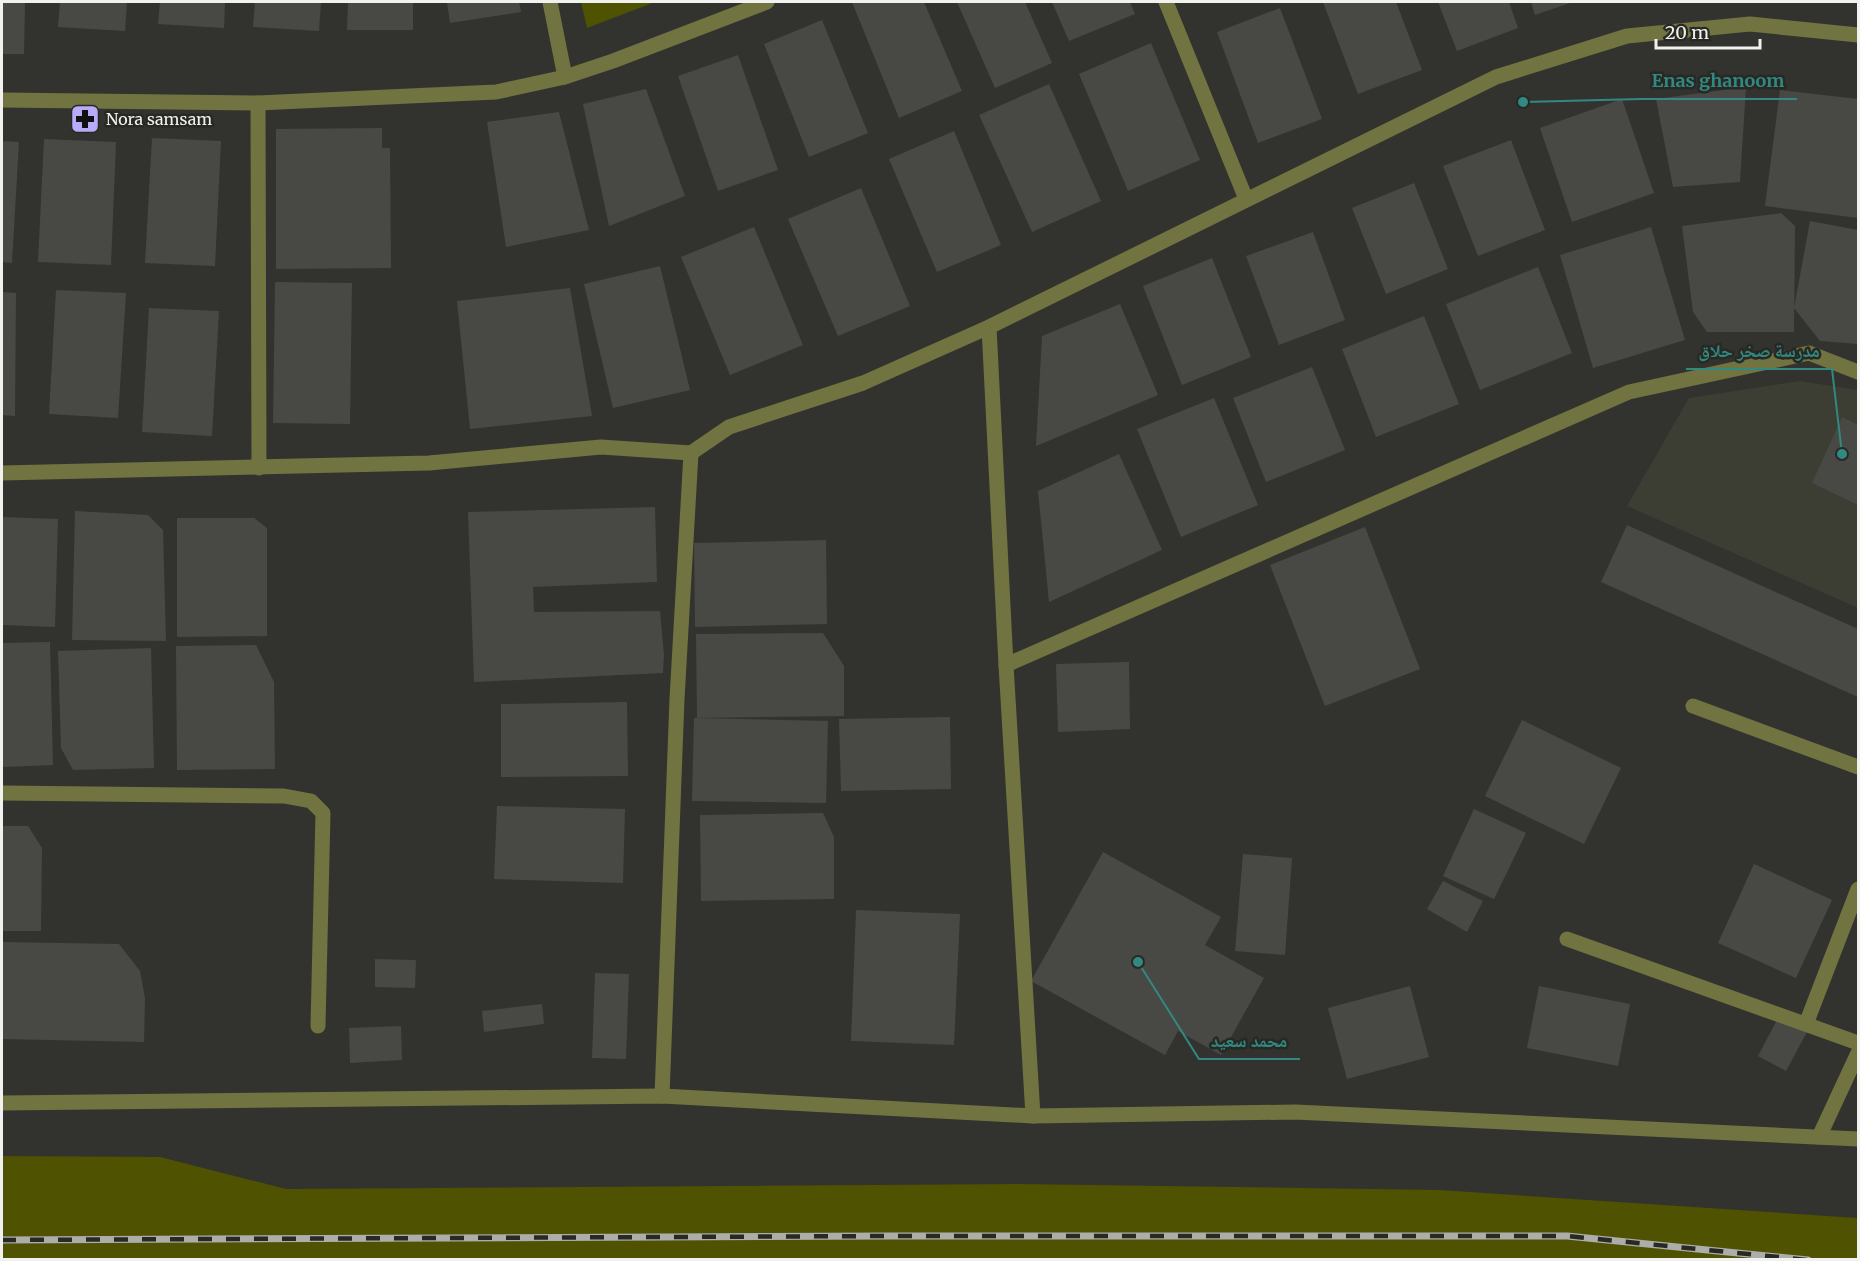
<svg xmlns="http://www.w3.org/2000/svg" width="1860" height="1261" font-family="Merriweather,'Noto Naskh Arabic',serif">
	<style>
		.built { fill: #3c3d33 }
		.green { fill: #4f5200 }
		.building { fill: #484944 }
		.lines { fill: none; stroke-linecap: round; stroke-linejoin: round }
		.minor { stroke: #717440; stroke-width: 15 }
		.rail-casing { stroke: #adaeab; stroke-width: 7 }
		.rail { stroke: #282924; stroke-width: 4.5; stroke-dasharray: 14; stroke-linecap: butt }
		.labels { text-anchor: middle; dominant-baseline: central; stroke-width: 5; stroke-linejoin: round; paint-order: stroke }
		.poi-label { font-size: 16px; fill: #f1f2ef; stroke: #282924; text-anchor: start }
		.leader { fill: none; stroke: #318981; stroke-width: 2 }
		.callout-dot { fill: #318981; stroke: #282924; stroke-width: 2 }
		.callout-label { font-size: 18px; text-anchor: middle; font-weight: bold; fill: #318981; stroke: #282924; stroke-width: 5; stroke-linejoin: round; paint-order: stroke }
	</style>
	<rect width="100%" height="100%" fill="#32332e"/>
	<polygon class="built" points="1800,381 1858,390 1858,608 1627,506 1689,398"/>
	<g class="green">
		<polygon points="581,2 655,2 587,28"/>
		<polygon points="2,1156 160,1157 286,1189 1018,1184 1439,1190 1858,1218 1858,1259 2,1259"/>
	</g>
	<g class="building">
		<polygon points="2,2 25,2 24,54 2,54"/>
		<polygon points="60,2 127,2 125,31 58,27"/>
		<polygon points="160,2 225,2 224,28 158,24"/>
		<polygon points="255,2 321,2 319,31 253,27"/>
		<polygon points="348,2 413,2 413,30 347,30"/>
		<polygon points="447,2 519,2 521,12 450,23"/>
		<polygon points="852,2 924,2 962,91 899,118"/>
		<polygon points="957,2 1025,2 1052,63 995,88"/>
		<polygon points="1052,2 1130,2 1135,14 1069,41"/>
		<polygon points="1323,2 1396,2 1422,70 1358,94"/>
		<polygon points="1438,2 1509,2 1518,28 1457,51"/>
		<polygon points="1531,2 1573,2 1535,15"/>
		<polygon points="1280,8 1322,119 1258,143 1217,32"/>
		<polygon points="822,20 868,133 809,157 764,44"/>
		<polygon points="1151,43 1200,160 1128,191 1079,74"/>
		<polygon points="738,55 778,170 718,191 678,76"/>
		<polygon points="1049,84 1101,201 1032,232 979,115"/>
		<polygon points="1746,87 1740,182 1673,187 1656,99"/>
		<polygon points="646,89 685,196 609,226 583,104"/>
		<polygon points="1780,90 1858,99 1858,218 1765,206"/>
		<polygon points="1622,99 1654,193 1572,222 1540,128"/>
		<polygon points="559,112 589,230 506,247 487,122"/>
		<polygon points="382,128 382,148 390,148 391,268 276,269 276,129"/>
		<polygon points="954,131 1001,245 937,272 889,159"/>
		<polygon points="152,138 221,141 215,266 145,263"/>
		<polygon points="44,139 116,142 111,265 38,262"/>
		<polygon points="1511,140 1545,230 1478,256 1443,166"/>
		<polygon points="2,141 19,142 12,263 2,262"/>
		<polygon points="1414,183 1448,269 1386,294 1352,208"/>
		<polygon points="861,188 910,306 838,336 788,219"/>
		<polygon points="1781,213 1795,226 1794,332 1707,332 1693,312 1682,226"/>
		<polygon points="1810,221 1858,230 1858,344 1820,341 1794,308"/>
		<polygon points="754,227 803,345 730,375 681,257"/>
		<polygon points="1651,227 1685,340 1593,368 1560,255"/>
		<polygon points="1313,232 1345,320 1279,345 1246,256"/>
		<polygon points="1212,258 1251,357 1182,385 1143,286"/>
		<polygon points="660,266 690,390 613,408 584,284"/>
		<polygon points="1538,267 1572,353 1480,390 1446,304"/>
		<polygon points="275,282 352,283 350,424 273,423"/>
		<polygon points="570,288 592,416 470,429 457,301"/>
		<polygon points="56,290 126,293 118,418 49,414"/>
		<polygon points="2,292 16,293 15,416 2,415"/>
		<polygon points="1120,304 1158,395 1036,446 1042,336"/>
		<polygon points="149,308 219,311 212,436 142,432"/>
		<polygon points="1424,316 1459,404 1376,437 1342,349"/>
		<polygon points="1312,367 1345,450 1266,482 1233,398"/>
		<polygon points="1214,398 1258,505 1181,537 1137,429"/>
		<polygon points="1842,417 1858,425 1858,505 1812,483"/>
		<polygon points="1119,454 1162,550 1049,602 1038,491"/>
		<polygon points="655,507 657,582 533,587 534,612 660,611 664,655 663,673 474,682 468,512"/>
		<polygon points="75,511 148,515 163,530 166,641 72,640"/>
		<polygon points="2,517 58,519 55,627 2,625"/>
		<polygon points="177,518 254,518 267,528 267,636 177,637"/>
		<polygon points="1627,525 1858,629 1858,697 1601,582"/>
		<polygon points="1365,527 1420,669 1325,706 1270,565"/>
		<polygon points="826,540 827,624 695,627 694,543"/>
		<polygon points="823,633 844,666 844,716 697,718 696,634"/>
		<polygon points="50,642 53,765 2,767 2,643"/>
		<polygon points="256,645 274,682 275,769 177,770 176,646"/>
		<polygon points="151,648 154,768 73,770 61,748 58,651"/>
		<polygon points="1129,662 1130,729 1058,732 1056,664"/>
		<polygon points="627,702 628,776 501,777 501,704"/>
		<polygon points="950,717 951,789 841,791 839,719"/>
		<polygon points="694,718 828,721 826,803 692,801"/>
		<polygon points="1522,720 1621,768 1584,844 1485,796"/>
		<polygon points="497,806 625,809 623,883 494,879"/>
		<polygon points="1474,809 1526,833 1494,899 1443,876"/>
		<polygon points="823,813 834,837 834,899 701,901 700,815"/>
		<polygon points="2,826 28,826 42,848 41,931 2,931"/>
		<polygon points="1103,852 1221,917 1205,945 1264,978 1221,1055 1178,1031 1165,1055 1031,981"/>
		<polygon points="1243,854 1292,858 1285,955 1235,951"/>
		<polygon points="1754,864 1832,900 1796,978 1718,943"/>
		<polygon points="1443,881 1483,901 1467,932 1427,909"/>
		<polygon points="856,910 960,914 954,1045 851,1041"/>
		<polygon points="2,942 119,944 140,971 145,998 144,1042 2,1039"/>
		<polygon points="375,959 416,960 415,988 375,987"/>
		<polygon points="595,973 629,974 626,1059 592,1058"/>
		<polygon points="1410,986 1429,1057 1347,1079 1328,1008"/>
		<polygon points="1539,986 1630,1004 1618,1066 1527,1048"/>
		<polygon points="542,1004 544,1024 484,1032 482,1011"/>
		<polygon points="1779,1016 1807,1032 1786,1071 1758,1056"/>
		<polygon points="401,1026 402,1060 350,1063 349,1028"/>
	</g>
	<g class="lines">
		<g class="minor">
			<polyline points="550,2 565,77"/>
			<polyline points="1166,2 1246,199"/>
			<polyline points="2,100 258,103 496,92 565,77 613,61 767,2"/>
			<polyline points="258,103 259,468"/>
			<polyline points="989,327 1006,665 1629,392 1809,353 1858,372"/>
			<polyline points="2,473 429,463 601,447 691,453 729,427 863,383 989,327 1496,77 1627,36 1750,24 1858,35"/>
			<polyline points="1006,665 1033,1116"/>
			<polyline points="1693,706 1858,767"/>
			<polyline points="2,793 284,796 311,801 323,813 318,1026"/>
			<polyline points="1567,939 1858,1043"/>
			<polyline points="1806,1024 1858,889"/>
			<polyline points="662,1096 677,699 691,453"/>
			<polyline points="2,1103 662,1096 1033,1116 1295,1112 1858,1139"/>
			<polyline points="1819,1137 1858,1053"/>
		</g>
		<g class="rail-casing">
			<polyline id="rail" points="2,1240 890,1236 1567,1236 1808,1260"/>
		</g>
		<use href="#rail" class="rail"/>
	</g>
	<defs>
		<g id="pharmacy-square" transform="scale(1.5)"><rect x="-9" y="-9" width="18" height="18" rx="4" fill="#b9abf7" stroke="#282924"/><path d="M-2-6h4v4h4v4h-4v4h-4v-4h-4v-4h4Z" fill="#111"/></g>
	</defs>
	<g fill-rule="evenodd">
		<use href="#pharmacy-square" x="85" y="119"/>
	</g>
	<g class="labels">
		<g class="poi-label">
			<text x="106" y="119">Nora samsam</text>
		</g>
	</g>
	<path class="leader" d="M1523 102L1640 99H1797M1842 454L1832 369H1686M1138 962L1199 1059H1300"/>
	<g class="callout-dot">
		<circle cx="1523" cy="102" r="6"/>
		<circle cx="1842" cy="454" r="6"/>
		<circle cx="1138" cy="962" r="6"/>
	</g>
	<g class="callout-label">
		<text x="1718" y="87">Enas ghanoom</text>
		<text x="1759" y="357">مدرسة صخر حلاق</text>
		<text x="1249" y="1047">محمد سعيد</text>
	</g>
	<rect width="1860" height="1261" fill="none" stroke="#f1f2ef" stroke-width="6"/>
	<path d="M1656 39v9h104v-9" fill="none" stroke="#f1f2ef" stroke-width="3"/>
	<text x="1665" y="39" font-size="18" fill="#f1f2ef" stroke="#282924" stroke-width="4.5" paint-order="stroke">20 m</text>
</svg>
